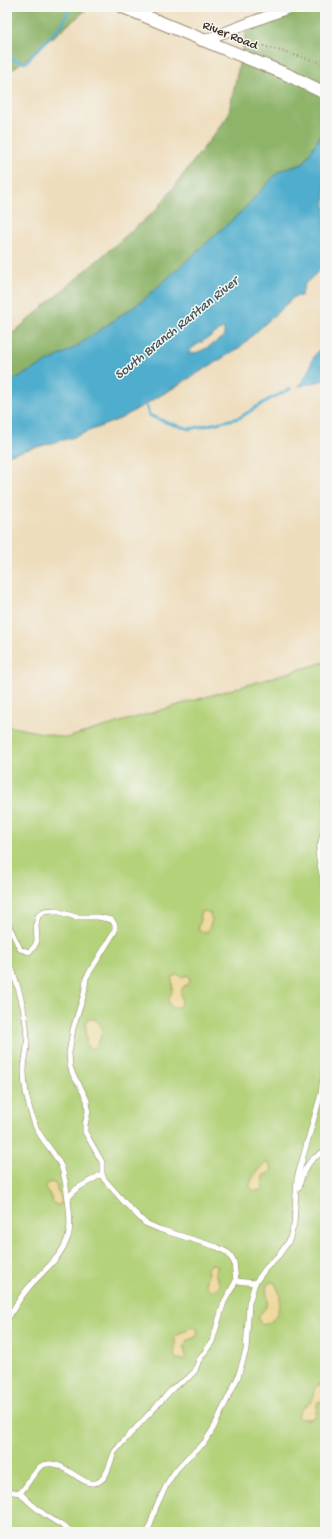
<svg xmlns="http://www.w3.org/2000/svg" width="332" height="1539" font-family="'Gochi Hand',sans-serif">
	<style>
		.green { fill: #b3d279; stroke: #777e4c }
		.forest { fill: #8eb469; stroke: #646f44 }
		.sand { fill: #eeda9e; stroke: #94825e }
		.water { fill: #4fadcd; stroke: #456c76; fill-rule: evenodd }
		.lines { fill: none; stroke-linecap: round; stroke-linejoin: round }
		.stream { stroke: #4fadcd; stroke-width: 3 }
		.service-casing { stroke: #94846d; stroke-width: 6 }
		.minor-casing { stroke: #94846d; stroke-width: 12 }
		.tertiary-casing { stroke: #94846d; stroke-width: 14 }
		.path { stroke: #94846d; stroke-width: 2; stroke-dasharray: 1 3; stroke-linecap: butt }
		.service { stroke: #fff; stroke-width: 5 }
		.minor { stroke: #fff; stroke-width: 10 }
		.tertiary { stroke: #fff; stroke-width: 12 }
		.labels { text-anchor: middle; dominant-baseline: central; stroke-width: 3; stroke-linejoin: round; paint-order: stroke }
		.street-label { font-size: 13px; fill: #3b2a1e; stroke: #f6f6f2 }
		.water-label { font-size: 14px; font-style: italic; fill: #42585b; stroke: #f6f6f2 }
	</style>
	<rect width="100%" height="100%" fill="#f6f6f2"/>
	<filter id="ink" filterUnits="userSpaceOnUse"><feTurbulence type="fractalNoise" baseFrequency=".025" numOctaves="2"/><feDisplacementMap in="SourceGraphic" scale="8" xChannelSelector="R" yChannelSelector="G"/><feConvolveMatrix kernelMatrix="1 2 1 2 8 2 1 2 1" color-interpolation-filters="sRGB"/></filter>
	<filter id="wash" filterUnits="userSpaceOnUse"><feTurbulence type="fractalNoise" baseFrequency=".012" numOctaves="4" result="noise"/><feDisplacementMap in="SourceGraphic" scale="16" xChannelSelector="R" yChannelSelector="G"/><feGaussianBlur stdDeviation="0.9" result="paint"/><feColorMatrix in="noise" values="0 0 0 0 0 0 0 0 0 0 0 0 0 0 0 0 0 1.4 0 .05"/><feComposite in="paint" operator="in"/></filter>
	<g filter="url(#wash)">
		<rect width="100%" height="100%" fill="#eeddbc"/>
		<polygon class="green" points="325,662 325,1532 7,1532 7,726 66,738"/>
		<g class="forest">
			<polygon points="7,7 90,7 7,74"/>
			<polygon points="288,7 325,7 325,128 303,164 279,171 243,210 142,301 74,348 7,383 7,336 13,333 157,209 228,116 248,23"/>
		</g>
		<g class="sand">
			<path d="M205,911L210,913L212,921L207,932H202L198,929C197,925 201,923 200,920C200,916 199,916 201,912Z"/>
			<path d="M177,974L181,977L188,975L190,978L189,983C187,985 183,986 182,989C179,997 187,1007 173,1008C164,1001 172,997 172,989C173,985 172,982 172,978Z"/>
			<path d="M88,1019H95L102,1027C102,1034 99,1047 91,1049L87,1047C85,1039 87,1031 85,1023Z"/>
			<path d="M266,1163H269L272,1169L271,1172L263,1176V1189L261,1190L254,1191L250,1187C250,1178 259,1168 266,1163Z"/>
			<path d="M51,1182L56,1184C57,1186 57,1188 57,1190C59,1196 64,1198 60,1205H57L53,1203L49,1193L45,1190V1185Z"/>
			<polygon points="213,1264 218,1266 215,1274 220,1285 214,1291 208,1289 205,1283 208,1274 207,1268 210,1265"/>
			<path d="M271,1282L275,1283C277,1287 279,1291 280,1295C281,1305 277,1322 265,1324L261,1323L258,1318C260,1312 266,1310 267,1304C269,1298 265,1292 267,1285Z"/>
			<path d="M192,1327L197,1329L198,1334L196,1337L187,1341L184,1348L186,1357L184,1360L176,1359C173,1353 175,1352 175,1346C176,1343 174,1340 175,1337C176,1335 189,1328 192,1327Z"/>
			<path d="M321,1384L325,1387V1401L318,1402C314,1410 320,1418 308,1419C304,1419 302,1419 298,1417L300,1410L313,1400C314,1392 312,1387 321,1384Z"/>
		</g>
		<g class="water">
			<path d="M325,128V265L305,284L301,296L294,297L239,348L170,390L120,419L71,438L7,455V383L74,348L142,301L243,210L279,171L303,164ZM224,328V336C214,344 201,353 188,354L192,348Z"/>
			<path d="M325,343V380L299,386C302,381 308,374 309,370C313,357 315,353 325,343Z"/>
		</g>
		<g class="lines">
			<g class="stream">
				<polyline points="7,68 9,58 25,63 63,23 70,7"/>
				<polyline points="145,402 149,415 168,423 190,429 239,418 268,400 290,389"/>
			</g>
		</g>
	</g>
	<g filter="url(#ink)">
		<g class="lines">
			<g class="service-casing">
				<g id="service">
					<polyline points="325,825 318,854 325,889"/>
					<path d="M7,925L11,930L20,949L29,952L34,947L37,941L36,925L38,916L44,911L53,910L76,917H98L112,920L115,925V931L86,978L84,994L73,1029L69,1053L70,1066L73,1075L80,1086L87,1100L88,1112L85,1125V1132L102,1162V1174L104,1179L125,1203L145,1223L159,1229L217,1247L228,1253L234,1262L236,1281L224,1302L212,1342L199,1360L195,1371L188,1378L174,1387L121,1444C119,1447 117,1449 115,1451C110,1460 109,1475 100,1481C84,1493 62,1454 41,1466C36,1469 27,1486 20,1493"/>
					<path d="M7,956C17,981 26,1011 27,1038C28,1049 24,1060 24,1071C24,1088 29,1109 35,1125C41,1140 54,1151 61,1166C66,1179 73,1224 68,1237C61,1258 43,1271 29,1287C20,1297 14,1308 7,1320"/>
					<path d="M299,1188C302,1170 309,1159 325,1151"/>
					<polyline points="68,1198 76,1189 102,1174"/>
					<polyline points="236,1281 255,1283"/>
					<path d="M7,1491L20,1493C38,1512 51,1519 73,1532"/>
					<polyline points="148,1532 156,1507 168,1482 176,1470 188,1457 204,1443 213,1429 238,1377 246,1350 249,1303 255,1283 266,1268 279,1255 289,1241 294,1224 297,1178 321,1094 325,1059"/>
					<polyline points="323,1532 325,1528"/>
				</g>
			</g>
			<g class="minor-casing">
				<polyline id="minor" points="202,41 291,7"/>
			</g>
			<g class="tertiary-casing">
				<polyline id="tertiary" points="123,7 286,74 325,93"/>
			</g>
			<polyline class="path" points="236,40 257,44 325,64"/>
			<use href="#service" class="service"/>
			<use href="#minor" class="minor"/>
			<use href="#tertiary" class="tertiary"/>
		</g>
	</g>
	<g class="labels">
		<g class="street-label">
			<text transform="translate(230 36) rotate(22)">River Road</text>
		</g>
		<g class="water-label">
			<text transform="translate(177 329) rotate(-39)">South Branch Raritan River</text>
		</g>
	</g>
	<rect width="332" height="1539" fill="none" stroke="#f6f6f2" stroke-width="24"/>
</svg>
